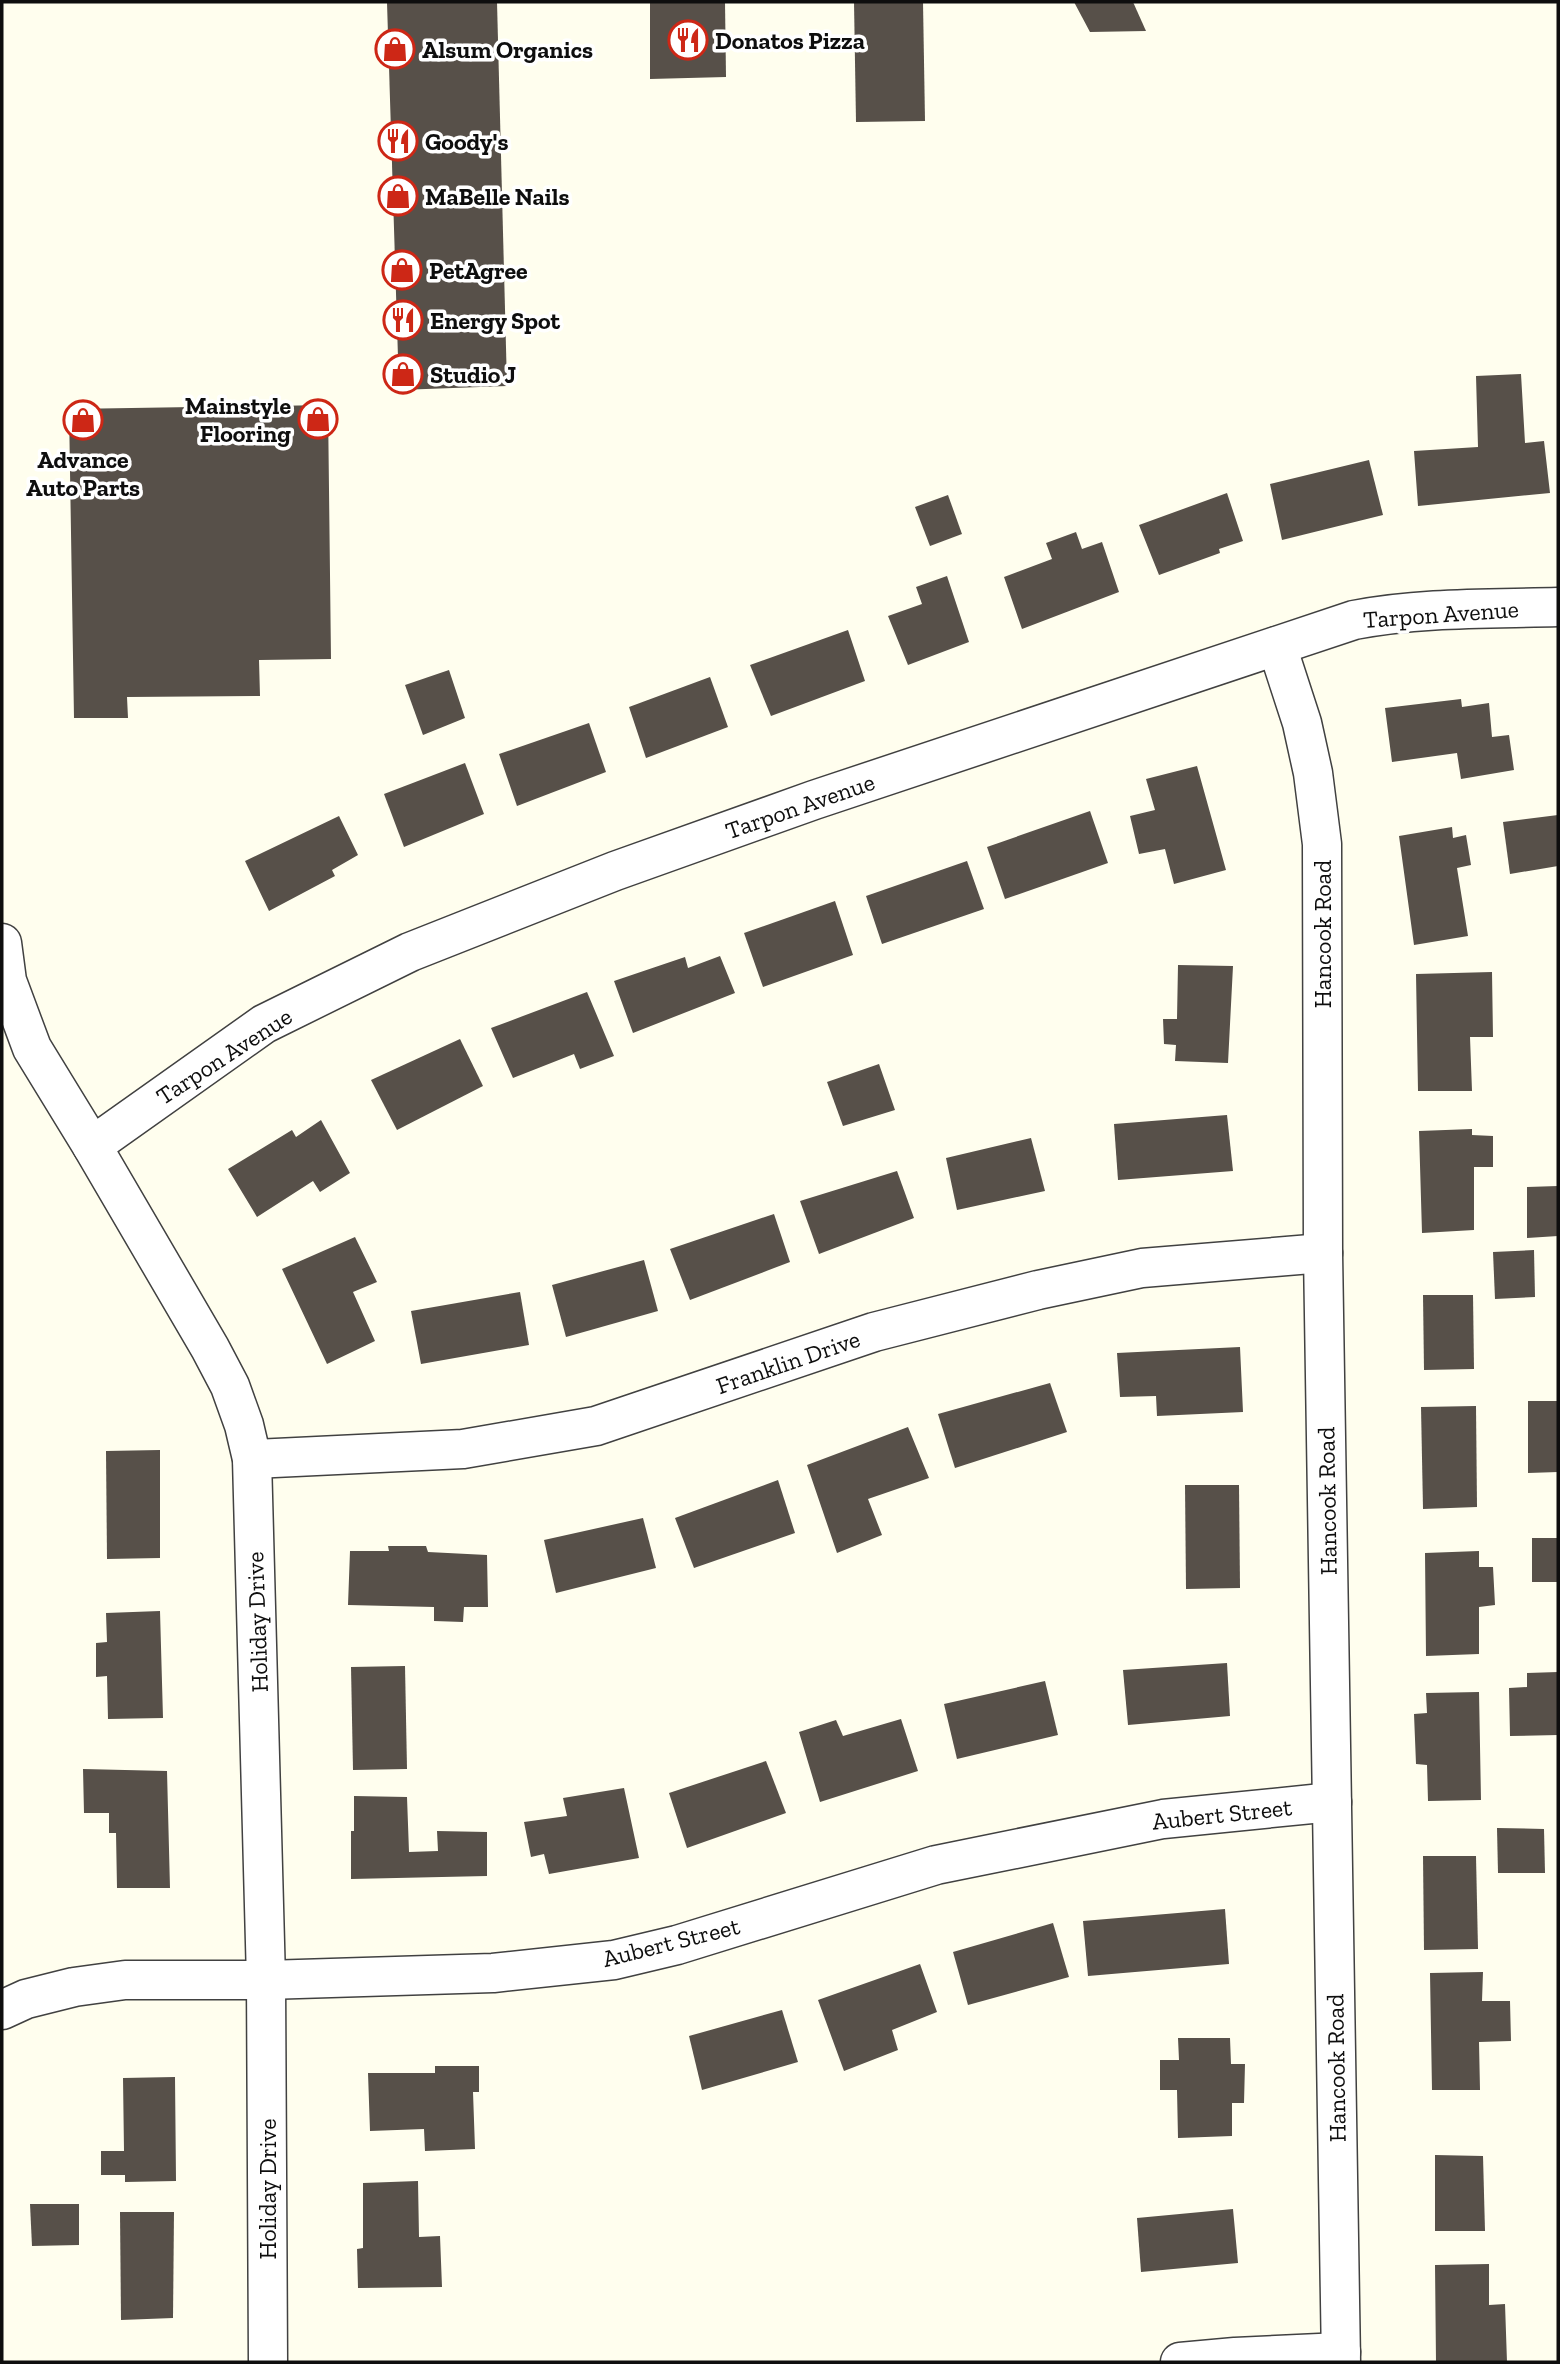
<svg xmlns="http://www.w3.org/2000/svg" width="1560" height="2364" font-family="'Zilla Slab',serif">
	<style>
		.building { fill: #575049 }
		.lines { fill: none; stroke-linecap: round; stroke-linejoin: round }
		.street-casing { stroke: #414141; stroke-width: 41 }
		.street { stroke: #fff; stroke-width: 38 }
		.labels { text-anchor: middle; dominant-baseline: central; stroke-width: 7; stroke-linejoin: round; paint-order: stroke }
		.poi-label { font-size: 24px; font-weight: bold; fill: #0e0e0e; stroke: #fff; text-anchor: start }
		.street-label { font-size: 24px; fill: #0e0e0e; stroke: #fff }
	</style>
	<rect width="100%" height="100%" fill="#fffeee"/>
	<g class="building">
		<polygon points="387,2 497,2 507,386 399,390"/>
		<polygon points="650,2 725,2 726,77 650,79"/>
		<polygon points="854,2 923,2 925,121 856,122"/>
		<polygon points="1074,2 1133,2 1146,31 1090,32"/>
		<polygon points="1521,374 1525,443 1544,441 1550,493 1418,506 1414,451 1478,447 1476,376"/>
		<polygon points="328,405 331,659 259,660 260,696 127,697 128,718 74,718 69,409"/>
		<polygon points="1369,460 1383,515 1282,540 1270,484"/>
		<polygon points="1227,493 1243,541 1219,549 1220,553 1159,575 1139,525"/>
		<polygon points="948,495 962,534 930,546 915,507"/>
		<polygon points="1076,532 1082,549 1102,542 1119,592 1022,629 1004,577 1052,559 1046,543"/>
		<polygon points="947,576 969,642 908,665 888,616 922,604 916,587"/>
		<polygon points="848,630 865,681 771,716 750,665"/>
		<polygon points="449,670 465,718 423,735 405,685"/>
		<polygon points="710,677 728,727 646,758 629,707"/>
		<polygon points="1461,699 1462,707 1489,703 1492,737 1509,735 1514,770 1461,779 1457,753 1392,762 1385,708"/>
		<polygon points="589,723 606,772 517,806 499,754"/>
		<polygon points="465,763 484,814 404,847 384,794"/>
		<polygon points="1197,766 1226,870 1174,884 1165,849 1139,854 1130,816 1155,810 1146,779"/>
		<polygon points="1090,811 1108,863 1005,899 987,847"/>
		<polygon points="1558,815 1558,866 1510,874 1503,822"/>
		<polygon points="339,816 358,855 332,870 335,876 269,911 245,861"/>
		<polygon points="1452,827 1453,838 1466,835 1471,865 1457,868 1468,936 1414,945 1399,836"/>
		<polygon points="967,861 984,909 882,944 866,896"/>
		<polygon points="835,901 853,955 763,987 744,933"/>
		<polygon points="720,956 735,993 633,1033 614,981 685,957 688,968"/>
		<polygon points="1178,965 1233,966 1228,1063 1175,1061 1176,1045 1164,1044 1163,1019 1177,1019"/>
		<polygon points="1492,972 1493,1037 1470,1037 1472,1091 1418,1091 1416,974"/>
		<polygon points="587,992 614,1056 580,1069 574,1054 513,1078 491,1028"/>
		<polygon points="460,1039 483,1086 397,1130 371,1080"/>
		<polygon points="879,1064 895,1110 843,1126 827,1082"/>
		<polygon points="1227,1115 1233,1171 1118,1180 1114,1124"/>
		<polygon points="321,1120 350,1173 320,1192 313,1181 257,1217 228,1169 292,1130 296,1137"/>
		<polygon points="1472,1129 1472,1135 1493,1136 1493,1167 1474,1167 1474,1230 1422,1233 1419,1131"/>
		<polygon points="1031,1138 1045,1191 957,1210 946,1158"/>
		<polygon points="897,1171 914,1218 819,1254 800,1201"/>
		<polygon points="1558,1186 1558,1236 1527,1238 1527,1187"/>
		<polygon points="774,1214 790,1262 690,1300 670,1249"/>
		<polygon points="355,1237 377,1282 353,1292 375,1341 327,1364 282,1269"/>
		<polygon points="1534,1250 1535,1297 1495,1299 1493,1252"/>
		<polygon points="644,1260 658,1311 566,1337 552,1285"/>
		<polygon points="520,1292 529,1345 421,1364 411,1311"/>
		<polygon points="1423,1295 1473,1295 1474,1369 1424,1370"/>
		<polygon points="1240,1347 1243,1412 1157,1416 1156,1396 1120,1397 1117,1353"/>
		<polygon points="1050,1383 1067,1432 955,1468 938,1414"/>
		<polygon points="1528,1401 1558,1401 1558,1472 1528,1473"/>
		<polygon points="1476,1406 1477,1507 1423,1509 1421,1407"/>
		<polygon points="908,1427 929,1478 868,1499 882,1535 837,1553 807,1465"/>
		<polygon points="160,1450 160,1558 107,1559 106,1451"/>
		<polygon points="778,1480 795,1533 694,1568 675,1518"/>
		<polygon points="1185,1485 1239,1485 1240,1588 1186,1589"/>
		<polygon points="643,1518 656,1568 556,1593 544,1540"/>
		<rect x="1532" y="1538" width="26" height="44"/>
		<polygon points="388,1546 426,1546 428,1552 487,1555 488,1607 464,1607 463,1622 434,1621 434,1607 348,1605 350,1551 389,1551"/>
		<polygon points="1479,1551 1479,1567 1493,1567 1495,1605 1479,1607 1479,1654 1426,1656 1425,1553"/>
		<polygon points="160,1611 163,1718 108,1719 107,1676 96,1677 96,1643 107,1642 106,1613"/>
		<polygon points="1227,1663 1230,1716 1128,1725 1123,1670"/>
		<polygon points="405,1666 407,1769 353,1770 351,1667"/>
		<polygon points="1558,1672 1558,1735 1510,1736 1509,1688 1527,1687 1527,1673"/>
		<polygon points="1045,1681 1058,1735 957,1759 944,1704"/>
		<polygon points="1479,1692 1481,1800 1428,1801 1427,1765 1416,1764 1414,1714 1427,1713 1426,1693"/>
		<polygon points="901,1719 918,1771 820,1802 799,1732 836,1720 843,1736"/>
		<polygon points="766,1761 786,1813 687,1848 669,1793"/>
		<polygon points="83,1769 167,1771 170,1888 117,1888 116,1833 109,1833 109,1813 84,1813"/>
		<polygon points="624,1788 639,1858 549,1874 544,1854 531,1857 524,1822 567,1816 563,1798"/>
		<polygon points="354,1796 407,1797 409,1852 438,1851 437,1831 487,1832 487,1876 351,1879 351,1831 354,1831"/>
		<polygon points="1497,1828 1544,1829 1545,1873 1498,1873"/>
		<polygon points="1423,1856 1476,1856 1478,1949 1424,1950"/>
		<polygon points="1225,1909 1229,1964 1088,1976 1083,1921"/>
		<polygon points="1053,1923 1069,1977 968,2005 953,1952"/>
		<polygon points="920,1964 937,2012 892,2030 898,2050 844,2071 818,2000"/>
		<polygon points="1483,1972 1482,2001 1510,2001 1511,2041 1479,2042 1480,2090 1432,2090 1430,1973"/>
		<polygon points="782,2010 798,2062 702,2090 689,2036"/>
		<polygon points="1178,2038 1230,2038 1231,2064 1245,2064 1244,2103 1232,2103 1232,2136 1178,2138 1177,2090 1160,2090 1160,2060 1179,2060"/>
		<polygon points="435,2066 479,2066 479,2092 473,2092 475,2149 425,2151 424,2129 370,2131 368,2073 435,2073"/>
		<polygon points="175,2077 176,2181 125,2182 125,2175 101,2175 101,2151 124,2151 123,2078"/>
		<polygon points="1435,2155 1483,2156 1485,2231 1435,2231"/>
		<polygon points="418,2181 419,2237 440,2236 442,2287 358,2288 357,2249 363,2248 363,2183"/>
		<polygon points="30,2204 79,2204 79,2245 32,2246"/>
		<polygon points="1233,2209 1238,2263 1141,2272 1137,2218"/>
		<polygon points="120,2212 174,2212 173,2318 121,2320"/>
		<polygon points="1489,2264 1489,2305 1505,2304 1507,2362 1436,2362 1435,2265"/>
	</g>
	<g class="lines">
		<g class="street-casing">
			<g id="street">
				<polyline points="1277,646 1302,723 1313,773 1322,844 1323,1253 1341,2362"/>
				<polyline points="2,943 7,981 32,1048 92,1146 210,1348 230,1386 244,1425 252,1459 266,1980 268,2362"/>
				<path d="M92,1146L264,1024L410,952L615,871L814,800L1354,620C1421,607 1490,609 1558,607"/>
				<polyline points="252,1459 463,1449 596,1426 874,1332 1038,1290 1142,1268 1323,1253"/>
				<polyline points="2,2010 26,1999 74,1987 125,1980 266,1980 493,1973 614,1960 677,1945 936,1865 1163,1819 1332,1802"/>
				<polyline points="1180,2362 1235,2357 1341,2352"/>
			</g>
		</g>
		<use href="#street" class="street"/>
	</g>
	<defs>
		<g id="restaurant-ring" transform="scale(2.0125)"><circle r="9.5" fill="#fff" stroke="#cd2716" stroke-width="1.5"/><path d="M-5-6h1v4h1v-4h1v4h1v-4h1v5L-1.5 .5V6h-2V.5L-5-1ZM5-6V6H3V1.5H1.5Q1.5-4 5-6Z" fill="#cd2716"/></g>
		<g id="shop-ring" transform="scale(2.0125)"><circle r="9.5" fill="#fff" stroke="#cd2716" stroke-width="1.5"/><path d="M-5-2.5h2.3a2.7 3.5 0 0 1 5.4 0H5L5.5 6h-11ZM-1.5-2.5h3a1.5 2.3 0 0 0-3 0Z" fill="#cd2716"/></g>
	</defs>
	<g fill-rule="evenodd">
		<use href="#restaurant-ring" x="688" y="40"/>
		<use href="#shop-ring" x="395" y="49"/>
		<use href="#restaurant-ring" x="398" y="141"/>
		<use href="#shop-ring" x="398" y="196"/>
		<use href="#shop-ring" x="402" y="270"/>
		<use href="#restaurant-ring" x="403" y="320"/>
		<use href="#shop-ring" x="403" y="374"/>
		<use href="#shop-ring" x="318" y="419"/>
		<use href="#shop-ring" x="83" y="420"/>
	</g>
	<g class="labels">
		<g class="poi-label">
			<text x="715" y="40">Donatos Pizza</text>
			<text x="422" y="49">Alsum Organics</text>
			<text x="425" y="141">Goody's</text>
			<text x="425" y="196">MaBelle Nails</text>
			<text x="429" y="270">PetAgree</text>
			<text x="430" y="320">Energy Spot</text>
			<text x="430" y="374">Studio J</text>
			<text x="291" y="405" text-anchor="end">Mainstyle<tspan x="291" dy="28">Flooring</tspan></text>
			<text x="83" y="459" text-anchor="middle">Advance<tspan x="83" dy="28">Auto Parts</tspan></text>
		</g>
		<g class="street-label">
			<text transform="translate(1441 614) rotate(-4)">Tarpon Avenue</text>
			<text transform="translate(800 806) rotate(-19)">Tarpon Avenue</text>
			<text transform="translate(1322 934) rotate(-90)">Hancook Road</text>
			<text transform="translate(224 1056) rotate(-33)">Tarpon Avenue</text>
			<text transform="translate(788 1362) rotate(-19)">Franklin Drive</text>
			<text transform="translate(1327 1501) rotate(-91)">Hancook Road</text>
			<text transform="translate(257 1622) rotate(-92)">Holiday Drive</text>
			<text transform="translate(1222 1814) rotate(-6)">Aubert Street</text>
			<text transform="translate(671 1942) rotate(-14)">Aubert Street</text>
			<text transform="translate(1336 2068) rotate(-91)">Hancook Road</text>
			<text transform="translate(267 2189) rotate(-90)">Holiday Drive</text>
		</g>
	</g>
	<rect width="1560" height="2364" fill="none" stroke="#0e0e0e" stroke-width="7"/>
</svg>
